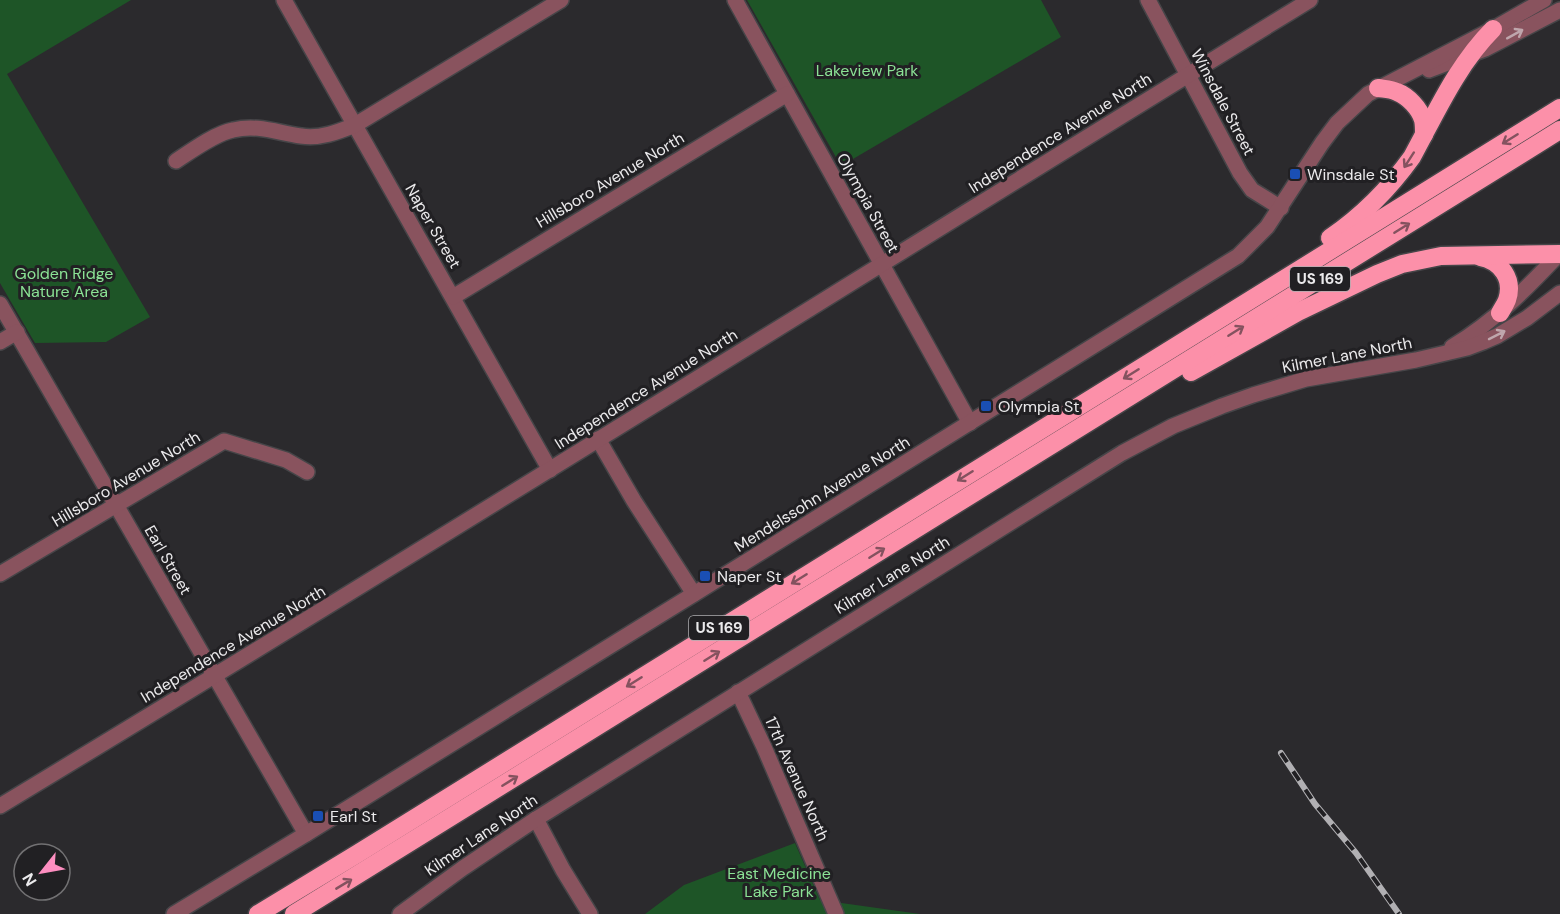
<svg xmlns="http://www.w3.org/2000/svg" width="1560" height="914" font-family="'DM Sans',sans-serif">
	<style>
		.green { fill: #1e5527 }
		.lines { fill: none; stroke-linecap: round; stroke-linejoin: round }
		.minor-casing { stroke: #464548; stroke-width: 18 }
		.highway-casing { stroke: #464548; stroke-width: 21 }
		.minor { stroke: #89535e; stroke-width: 15 }
		.highway { stroke: #fc90a9; stroke-width: 18 }
		.rail-casing { stroke: #b1b0b3; stroke-width: 6 }
		.rail { stroke: #212023; stroke-width: 4; stroke-dasharray: 11; stroke-linecap: butt }
		.oneway { stroke: #bfa6ac }
		.oneway2 { stroke: #84525f }
		.transit-dot { fill: #1a4fb4; stroke: #212023; stroke-width: 2 }
		.labels { text-anchor: middle; dominant-baseline: central; stroke-width: 6; stroke-linejoin: round; paint-order: stroke }
		.shield { fill: #212023; stroke: #aeadb0; stroke-width: 1.5 }
		.shield-label { font-size: 15px; font-weight: bold; fill: #ebeaec }
		.park-label { font-size: 16px; fill: #8be295; stroke: #212023 }
		.street-label { font-size: 16px; fill: #ebeaec; stroke: #212023 }
		.poi-label { font-size: 16px; fill: #ebeaec; stroke: #212023; text-anchor: start }
	</style>
	<rect width="100%" height="100%" fill="#2b2a2d"/>
	<g class="green">
		<polygon points="0,0 131,0 7,74 150,317 106,342 35,343 0,283"/>
		<polygon points="747,0 1041,0 1061,37 841,166"/>
		<polygon points="795,843 820,900 920,914 645,914 684,885"/>
	</g>
	<g class="lines">
		<g class="minor-casing">
			<g id="minor">
				<polyline points="284,0 550,470"/>
				<polyline points="735,0 970,423"/>
				<polyline points="1148,0 1240,173 1252,190 1281,208"/>
				<polyline points="1429,70 1485,49 1560,10"/>
				<path d="M176,161C191,151 216,133 233,130C258,124 278,133 301,136C320,139 338,132 355,125L561,0"/>
				<polyline points="453,297 787,94"/>
				<polyline points="0,304 306,834"/>
				<polyline points="0,342 17,332"/>
				<path d="M1452,347C1496,320 1525,290 1560,253"/>
				<polyline points="598,439 634,501 694,594"/>
				<polyline points="0,574 224,441 286,460 307,472"/>
				<polyline points="738,692 764,747 836,914"/>
				<path d="M0,806C439,541 873,268 1310,0"/>
				<polyline points="536,819 563,870 590,914"/>
				<polyline points="174,914 306,834 694,594 1238,256 1267,227 1322,143 1337,123 1368,94 1493,29 1544,0"/>
				<polyline points="400,914 463,868 536,819 1122,453 1173,426 1222,406 1253,395 1306,379 1416,360 1467,348 1483,342 1497,336 1527,318 1560,293"/>
			</g>
		</g>
		<g class="highway-casing">
			<g id="highway">
				<path d="M1378,88C1384,89 1391,89 1397,92C1408,96 1420,109 1423,120C1424,124 1424,130 1424,135"/>
				<path d="M1330,238C1362,216 1389,189 1412,157C1436,113 1457,65 1493,29"/>
				<path d="M1480,257C1501,261 1514,279 1507,300C1505,305 1502,309 1500,313"/>
				<polyline points="1191,372 1298,312 1377,274 1402,264 1441,256 1560,254"/>
				<polyline points="258,914 357,854 1560,108"/>
				<polyline points="294,914 1560,130"/>
			</g>
		</g>
		<use href="#minor" class="minor"/>
		<use href="#highway" class="highway"/>
		<g class="rail-casing">
			<polyline id="rail" points="1281,753 1315,804 1356,853 1399,914"/>
		</g>
		<use href="#rail" class="rail"/>
	</g>
	<defs><path id="oneway-shaft" d="M-6 0H5M1.5-3L5.5 0L1.5 3" fill="none" stroke-width="1.6" stroke-linecap="round" stroke-linejoin="round" transform="scale(1.5)"/></defs>
	<g class="oneway">
		<use href="#oneway-shaft" transform="translate(1515 34) rotate(-29)"/>
		<use href="#oneway-shaft" transform="translate(1497 335) rotate(-27)"/>
	</g>
	<g class="oneway2">
		<use href="#oneway-shaft" transform="translate(1510 139) rotate(148)"/>
		<use href="#oneway-shaft" transform="translate(1409 160) rotate(123)"/>
		<use href="#oneway-shaft" transform="translate(1402 228) rotate(-32)"/>
		<use href="#oneway-shaft" transform="translate(1236 331) rotate(-32)"/>
		<use href="#oneway-shaft" transform="translate(1131 374) rotate(148)"/>
		<use href="#oneway-shaft" transform="translate(965 476) rotate(148)"/>
		<use href="#oneway-shaft" transform="translate(877 553) rotate(-32)"/>
		<use href="#oneway-shaft" transform="translate(799 579) rotate(148)"/>
		<use href="#oneway-shaft" transform="translate(712 656) rotate(-32)"/>
		<use href="#oneway-shaft" transform="translate(634 682) rotate(148)"/>
		<use href="#oneway-shaft" transform="translate(510 781) rotate(-32)"/>
		<use href="#oneway-shaft" transform="translate(344 884) rotate(-31)"/>
	</g>
	<g class="transit-dot">
		<rect x="1289" y="168" width="12" height="12" rx="3"/>
		<rect x="980" y="400" width="12" height="12" rx="3"/>
		<rect x="699" y="570" width="12" height="12" rx="3"/>
		<rect x="312" y="810" width="12" height="12" rx="3"/>
	</g>
	<g class="labels">
		<g class="shield">
			<rect x="1290" y="267" width="60" height="24" rx="4.5"/>
			<rect x="689" y="616" width="60" height="24" rx="4.5"/>
		</g>
		<g class="shield-label">
			<text x="1320" y="279">US 169</text>
			<text x="719" y="628">US 169</text>
		</g>
		<g class="park-label">
			<text x="867" y="70">Lakeview Park</text>
			<text x="64" y="273">Golden Ridge<tspan x="64" dy="18">Nature Area</tspan></text>
			<text x="779" y="873">East Medicine<tspan x="779" dy="18">Lake Park</tspan></text>
		</g>
		<g class="street-label">
			<text transform="translate(1223 102) rotate(62)">Winsdale Street</text>
			<text transform="translate(1060 133) rotate(-32)">Independence Avenue North</text>
			<text transform="translate(610 180) rotate(-31)">Hillsboro Avenue North</text>
			<text transform="translate(868 203) rotate(61)">Olympia Street</text>
			<text transform="translate(433 226) rotate(60)">Naper Street</text>
			<text transform="translate(1347 355) rotate(-11)">Kilmer Lane North</text>
			<text transform="translate(646 389) rotate(-32)">Independence Avenue North</text>
			<text transform="translate(126 479) rotate(-31)">Hillsboro Avenue North</text>
			<text transform="translate(822 494) rotate(-32)">Mendelssohn Avenue North</text>
			<text transform="translate(168 560) rotate(60)">Earl Street</text>
			<text transform="translate(892 575) rotate(-32)">Kilmer Lane North</text>
			<text transform="translate(233 644) rotate(-31)">Independence Avenue North</text>
			<text transform="translate(797 779) rotate(66)">17th Avenue North</text>
			<text transform="translate(481 835) rotate(-34)">Kilmer Lane North</text>
		</g>
		<g class="poi-label">
			<text x="1307" y="174">Winsdale St</text>
			<text x="998" y="406">Olympia St</text>
			<text x="717" y="576">Naper St</text>
			<text x="330" y="816">Earl St</text>
		</g>
	</g>
	<g transform="translate(42 872) rotate(239)"><circle r="28" fill="#212023" stroke="#727173" stroke-width="1.5"/>
	<path d="M0-4.5L10 22L0 15L-10 22Z" fill="#fd8ec0"/>
	<text y="-9" font-size="16" font-weight="bold" text-anchor="middle" fill="#ebeaec">N</text>
	</g>
</svg>
